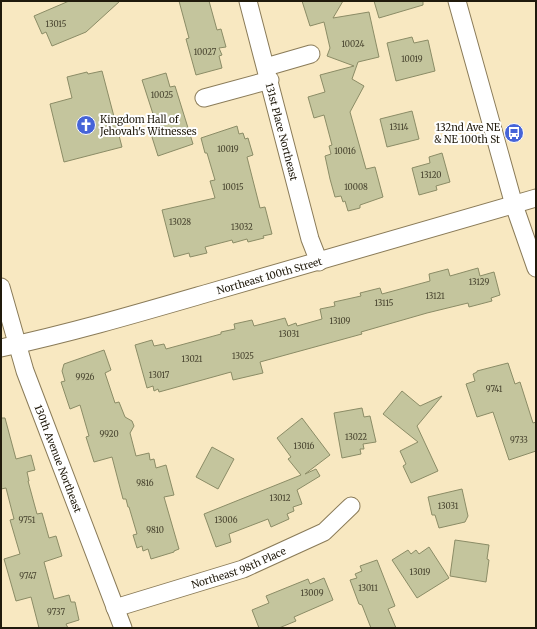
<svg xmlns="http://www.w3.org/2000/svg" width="537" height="629" font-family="Merriweather,serif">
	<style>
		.building { fill: #c4c59d; stroke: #8b8c66 }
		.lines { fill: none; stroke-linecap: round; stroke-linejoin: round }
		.minor-casing { stroke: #8a7b58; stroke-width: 19 }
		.minor { stroke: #fff; stroke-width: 17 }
		.labels { text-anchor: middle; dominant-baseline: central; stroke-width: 4; stroke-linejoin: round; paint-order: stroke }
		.number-label { font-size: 8px; fill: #494530 }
		.poi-label { font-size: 10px; fill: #201a0c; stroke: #fff; text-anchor: start }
		.street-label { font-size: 10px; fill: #201a0c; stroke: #fff }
	</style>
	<rect width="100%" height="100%" fill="#f8e8c1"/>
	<g class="building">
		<polygon points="69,1 120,1 86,32 52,46 46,32 42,34 34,16"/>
		<polygon points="179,1 209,1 217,30 221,29 226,47 219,48 222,55 219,56 222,68 196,75 186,39 189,38"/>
		<polygon points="302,1 343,1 333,18 369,12 379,57 358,62 352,79 364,86 350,112 366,169 375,167 383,197 360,205 360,208 348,211 345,201 343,202 341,196 335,197 330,179 325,156 331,154 329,146 332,145 324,115 314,118 308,97 325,92 320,75 354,66 327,56 330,48 324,22 310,26"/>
		<polygon points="374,1 423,1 423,5 379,18"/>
		<polygon points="412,37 414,43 428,40 435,71 396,81 387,43"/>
		<polygon points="102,71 122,147 64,162 50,104 72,98 67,77 87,72 88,74"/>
		<polygon points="166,73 170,87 175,86 193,144 158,156 151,134 156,132 151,118 154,117 142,80"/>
		<polygon points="412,111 419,139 387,147 380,119"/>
		<polygon points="237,126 239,134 243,133 245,139 248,138 253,155 247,157 260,208 265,207 272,234 263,236 264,238 248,242 247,239 233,243 232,240 205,247 207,253 190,257 189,253 174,257 162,210 215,198 210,181 215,180 207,153 205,153 201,138"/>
		<polygon points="442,153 450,182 436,186 437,190 419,195 412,168 430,163 429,157"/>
		<polygon points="478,268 480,276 494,272 500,295 491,298 492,301 469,307 468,303 427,313 361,332 362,334 260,362 263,373 233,380 231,372 159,392 158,389 154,391 153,386 147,388 135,345 152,340 154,346 164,344 166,349 221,334 221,332 235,329 234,324 252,320 254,326 285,318 288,326 296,323 297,326 322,319 320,309 335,306 334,302 361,296 360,293 380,288 382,294 430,281 429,274 448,269 450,276"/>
		<polygon points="104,350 111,370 105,373 115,403 119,402 125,417 132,421 134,426 130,433 136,456 149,453 150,460 154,459 156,468 166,465 174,495 164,497 179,549 174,551 174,552 151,559 148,549 143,551 142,546 137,548 133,535 137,534 129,507 128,507 126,499 123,499 112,457 94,462 86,437 89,436 80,405 70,409 61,382 65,381 62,371 64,364"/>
		<polygon points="508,363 515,384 520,382 533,423 536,422 536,451 509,460 493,412 477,417 466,384 475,381 473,374 477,372 477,371"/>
		<polygon points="402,391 420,406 442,396 417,426 438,471 411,483 403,466 406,464 400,451 418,442 383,414"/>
		<polygon points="362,408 364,417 370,416 376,442 363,444 364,449 360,449 361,454 342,458 334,413"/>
		<polygon points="1,418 5,418 16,459 31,455 35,470 27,472 29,481 28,481 37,514 42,513 49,538 56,536 62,556 44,562 54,599 69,595 71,602 75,602 79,620 66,624 68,628 39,628 31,597 16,601 4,559 20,554 10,520 14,519 6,488 1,489"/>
		<polygon points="302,418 330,455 305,474 316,469 320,476 297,490 302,504 293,507 294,511 287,514 289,519 271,527 268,519 229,534 231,542 216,547 204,514 301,475 288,459 291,457 277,438"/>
		<polygon points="212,447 234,459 218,489 196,477"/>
		<polygon points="462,489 468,516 465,522 439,528 435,515 432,515 428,497"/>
		<polygon points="455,540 489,545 487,559 489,560 486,582 450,576"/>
		<polygon points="429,547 449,578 417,598 392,560 408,550 411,554 416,550 419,554"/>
		<polygon points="377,560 395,606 388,609 396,628 371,628 362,605 359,604 350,580 357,578 355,574 362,571 360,566"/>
		<polygon points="324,578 333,600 294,617 296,621 279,628 259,628 252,610 269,603 266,596 308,579 310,584"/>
	</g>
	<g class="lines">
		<g class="minor-casing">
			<g id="minor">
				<path id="s1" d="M248,1L310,239L319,262"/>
				<polyline points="457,1 514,205 536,268"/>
				<polyline points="266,67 311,54"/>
				<polyline points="204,98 270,80"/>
				<path id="s2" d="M1,287L25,371L123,628"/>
				<path id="s3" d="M1,348C71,333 139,313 208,293C318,262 427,230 536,198"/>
				<path id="s4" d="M115,608L243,569L324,532L351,506"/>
			</g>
		</g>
		<use href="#minor" class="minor"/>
	</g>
	<defs>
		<g id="church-disc" transform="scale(1)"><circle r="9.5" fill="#4664d8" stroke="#fff"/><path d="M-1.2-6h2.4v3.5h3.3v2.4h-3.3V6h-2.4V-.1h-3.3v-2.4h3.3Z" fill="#fff"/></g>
		<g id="bus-disc" transform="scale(1)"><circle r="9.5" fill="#4664d8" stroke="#fff"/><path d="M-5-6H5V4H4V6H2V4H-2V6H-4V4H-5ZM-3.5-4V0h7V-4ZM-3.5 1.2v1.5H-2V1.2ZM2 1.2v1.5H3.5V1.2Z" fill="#fff"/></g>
	</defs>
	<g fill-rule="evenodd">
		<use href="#church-disc" x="86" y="125"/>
		<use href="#bus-disc" x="514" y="133"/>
	</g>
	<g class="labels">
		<g class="number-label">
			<text x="56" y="24">13015</text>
			<text x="353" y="44">10024</text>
			<text x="205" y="52">10027</text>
			<text x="412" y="59">10019</text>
			<text x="162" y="95">10025</text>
			<text x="399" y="127">13114</text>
			<text x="228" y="149">10019</text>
			<text x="345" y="151">10016</text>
			<text x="431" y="175">13120</text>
			<text x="233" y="187">10015</text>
			<text x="356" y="187">10008</text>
			<text x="180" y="222">13028</text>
			<text x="242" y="227">13032</text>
			<text x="479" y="282">13129</text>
			<text x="435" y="296">13121</text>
			<text x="384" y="303">13115</text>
			<text x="340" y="321">13109</text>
			<text x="289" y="334">13031</text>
			<text x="243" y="356">13025</text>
			<text x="192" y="359">13021</text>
			<text x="159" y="375">13017</text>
			<text x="85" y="377">9926</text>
			<text x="494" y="389">9741</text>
			<text x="109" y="434">9920</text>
			<text x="356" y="437">13022</text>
			<text x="519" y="440">9733</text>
			<text x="304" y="446">13016</text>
			<text x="145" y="483">9816</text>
			<text x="280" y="498">13012</text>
			<text x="448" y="506">13031</text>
			<text x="27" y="520">9751</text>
			<text x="226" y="520">13006</text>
			<text x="155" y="530">9810</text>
			<text x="420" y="572">13019</text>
			<text x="28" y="576">9747</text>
			<text x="368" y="588">13011</text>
			<text x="312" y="593">13009</text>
			<text x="56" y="612">9737</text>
		</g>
		<g class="poi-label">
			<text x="100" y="119">Kingdom Hall of<tspan x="100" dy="12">Jehovah's Witnesses</tspan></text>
			<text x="500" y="127" text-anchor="end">132nd Ave NE<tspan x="500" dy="12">&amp; NE 100th St</tspan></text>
		</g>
		<g class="street-label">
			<text stroke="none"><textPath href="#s1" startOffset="135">131st Place Northeast</textPath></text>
			<text stroke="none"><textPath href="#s3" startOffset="278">Northeast 100th Street</textPath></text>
			<text stroke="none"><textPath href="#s2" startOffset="181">130th Avenue Northeast</textPath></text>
			<text stroke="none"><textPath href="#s4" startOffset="130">Northeast 98th Place</textPath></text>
		</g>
	</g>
	<rect width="537" height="629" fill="none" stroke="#201a0c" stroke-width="4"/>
</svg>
